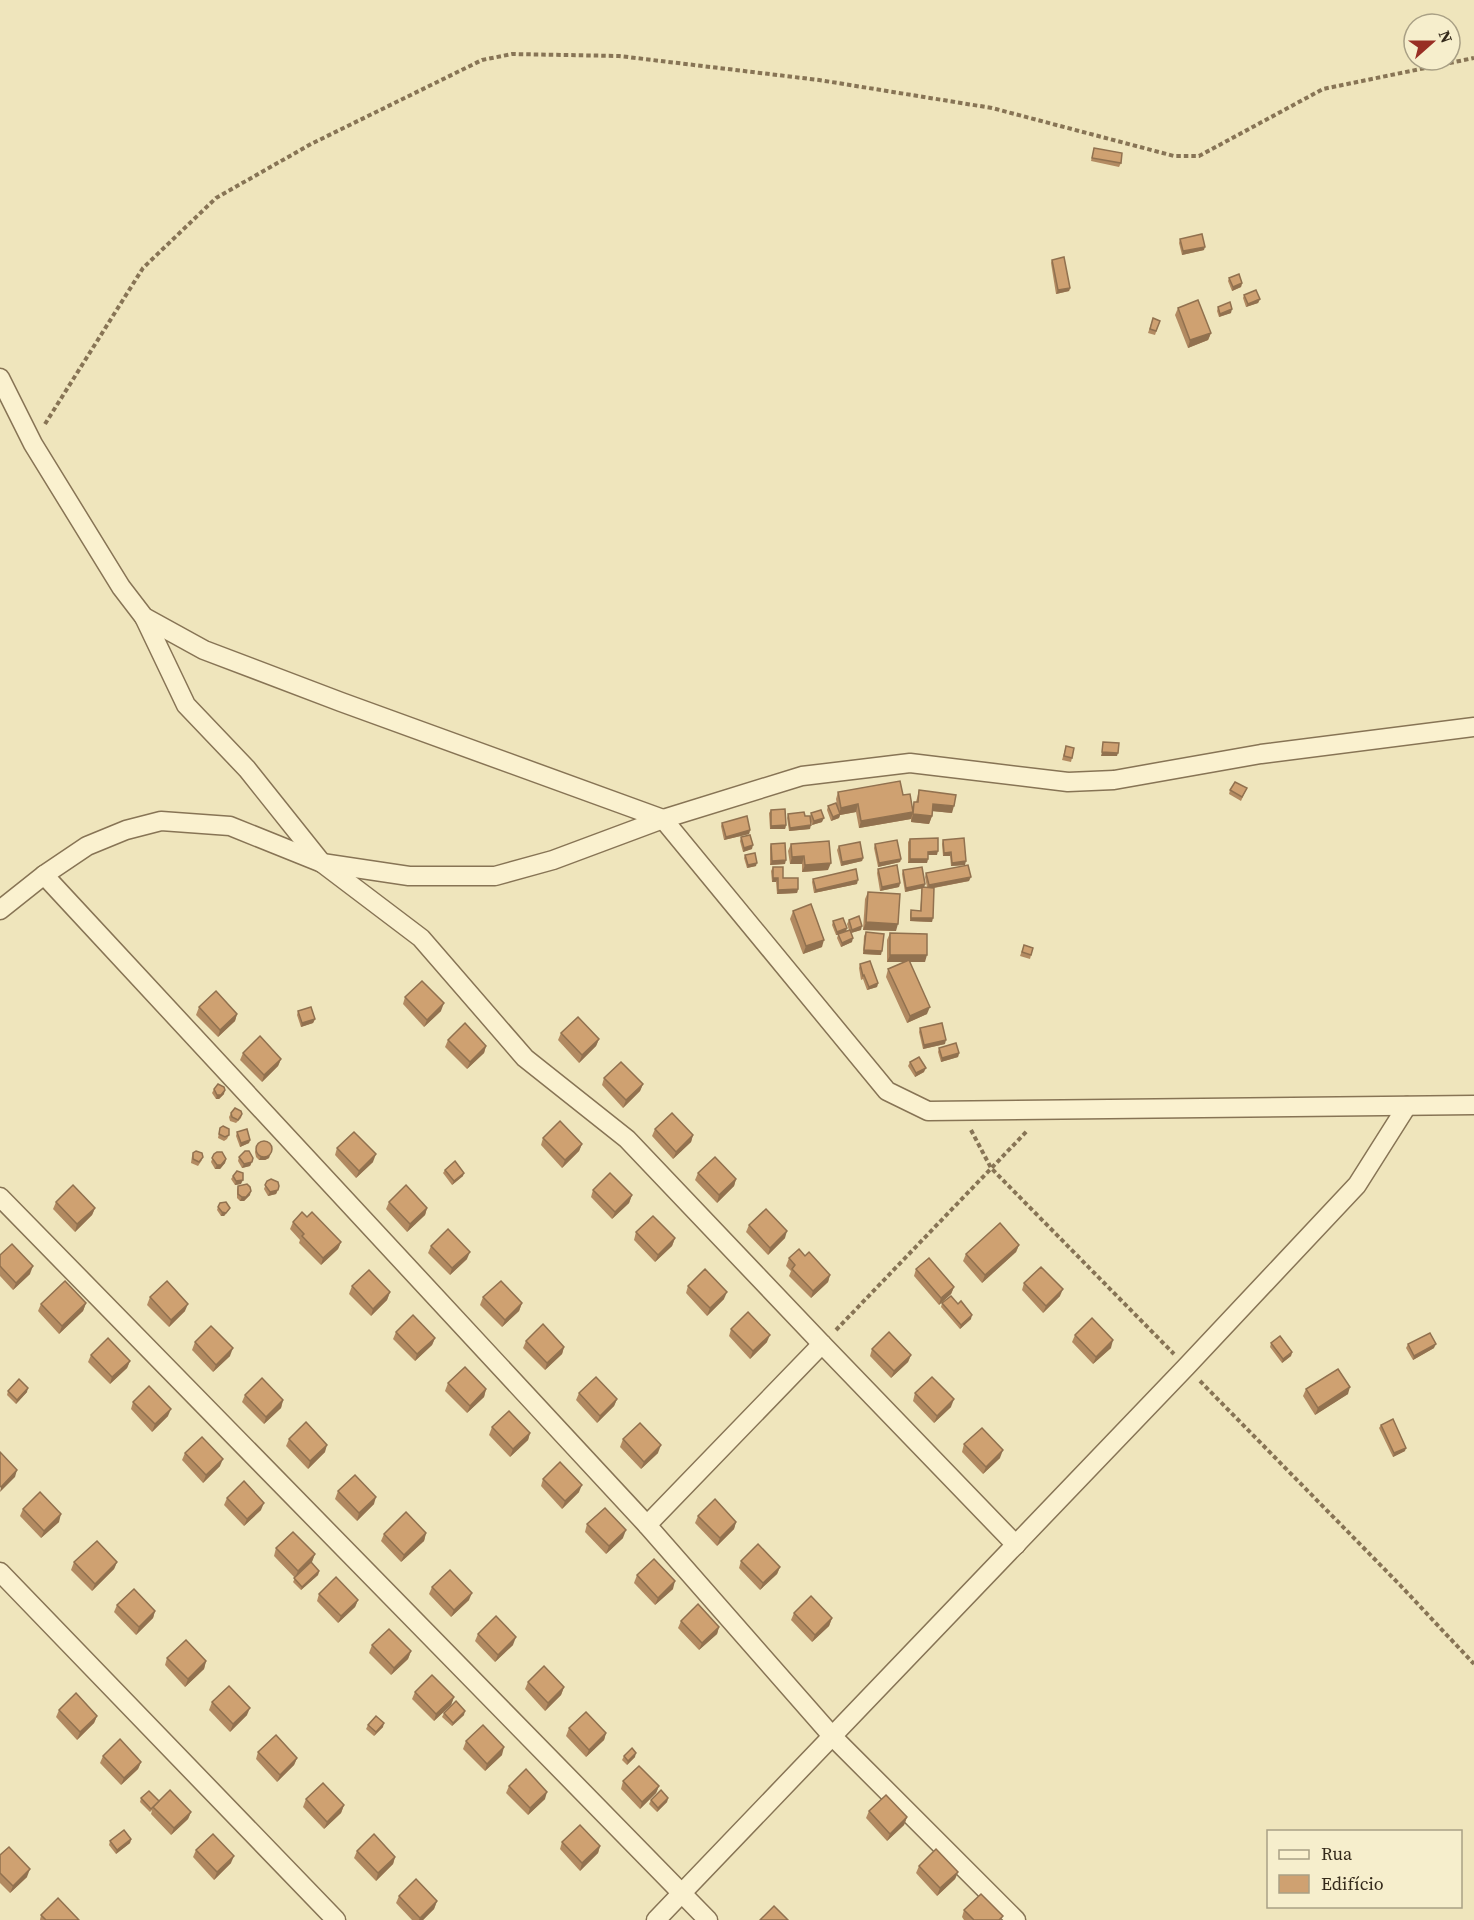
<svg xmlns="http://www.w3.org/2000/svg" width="1474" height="1920" font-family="'Source Serif 4',serif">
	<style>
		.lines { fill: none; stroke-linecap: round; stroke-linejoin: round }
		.minor-casing { stroke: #877455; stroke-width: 21 }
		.path { stroke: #877455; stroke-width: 4; stroke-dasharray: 4.5 3; stroke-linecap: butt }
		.minor { stroke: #faf1cf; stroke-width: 18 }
		.wall { fill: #b28a61 }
		.shaded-wall { fill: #91714f }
		.building { fill: #cfa171; stroke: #91714f; stroke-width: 1.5 }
	</style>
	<rect width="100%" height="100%" fill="#efe5bc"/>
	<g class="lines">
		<g class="minor-casing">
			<g id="minor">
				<polyline points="0,378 33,444 121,587 144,617 204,650 341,702 663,819 887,1091 928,1111 1474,1105"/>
				<polyline points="144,617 186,705 247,769 322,863 421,938 525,1058 627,1139 822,1344 1016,1545"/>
				<polyline points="44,875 647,1525 833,1737 1016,1920"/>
				<polyline points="0,910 44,875 87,846 126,830 161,821 230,826 322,863 409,876 495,876 553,860 663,819 802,776 910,763 1068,782 1114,780 1261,754 1474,727"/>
				<polyline points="0,1197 708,1920"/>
				<polyline points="647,1525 822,1344"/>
				<polyline points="0,1572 336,1920"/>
				<polyline points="656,1920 1186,1367 1357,1185 1407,1106"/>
			</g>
		</g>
		<g class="path">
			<polyline points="45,424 143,268 216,198 311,144 482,60 512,54 619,56 819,80 992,108 1174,156 1199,156 1323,89 1474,58"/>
			<polyline points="971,1130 991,1168 1174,1354"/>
			<polyline points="836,1330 1028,1130"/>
			<polyline points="1200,1381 1400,1585 1474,1664"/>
		</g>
		<use href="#minor" class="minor"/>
	</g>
	<g class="wall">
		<polygon points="1094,148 1121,163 1119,167 1091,161"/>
		<polygon points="1180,239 1204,250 1182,255 1179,243"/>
		<polygon points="1052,260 1070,288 1069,291 1056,294 1051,263"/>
		<polygon points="1229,278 1242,283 1241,287 1232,291 1228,281"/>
		<polygon points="1244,295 1260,299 1258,303 1246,307 1243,298"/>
		<polygon points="1218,307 1231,313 1219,317 1217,311"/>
		<polygon points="1178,308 1211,333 1208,340 1188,348 1175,315"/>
		<polygon points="1153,318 1160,321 1155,335 1148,333"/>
		<polygon points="1066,746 1072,758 1071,762 1062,760"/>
		<polygon points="1247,788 1241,801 1229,794 1230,790"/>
		<polygon points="919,790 952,813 933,811 932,816 929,824 911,822 911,819 859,828 856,812 840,815 839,818 831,821 827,810 828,806 837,805 836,799 838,792 903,795 913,807 914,802 916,802"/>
		<polygon points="771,810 786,825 785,829 770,829 769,813"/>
		<polygon points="811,813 822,822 812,825 810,818 810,829 789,831 787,818 788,814 810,817"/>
		<polygon points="722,823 750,830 749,834 724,840 721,826"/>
		<polygon points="741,837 752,849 743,852 740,841"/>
		<polygon points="910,839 937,855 928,855 927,863 908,863 908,842"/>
		<polygon points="943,840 965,865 951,866 950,856 943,856 942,844"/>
		<polygon points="771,844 785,864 770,865 770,847"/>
		<polygon points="791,844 828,870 802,872 802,864 790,864 788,851"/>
		<polygon points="875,844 901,859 900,862 878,867 874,848"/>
		<polygon points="839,846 863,858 862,861 841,866 837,850"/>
		<polygon points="745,855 756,866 747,868 744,858"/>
		<polygon points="773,867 783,878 798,889 797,893 777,894 776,882 772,882 771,871"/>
		<polygon points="878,869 900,883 899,887 880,891 877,873"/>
		<polygon points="903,870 925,884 924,887 927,887 925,877 926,873 969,881 934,888 932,922 910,921 910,914 911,910 920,911 922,888 905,892 902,874"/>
		<polygon points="813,879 857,884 814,893 812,882"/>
		<polygon points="868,892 896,931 863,930 865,899"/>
		<polygon points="793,911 822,947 803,954 790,919"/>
		<polygon points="849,920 861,930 851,933 852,942 841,947 837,938 838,935 836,935 832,925 833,921 846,931 849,930 847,924"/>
		<polygon points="866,932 881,955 863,954 864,936"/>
		<polygon points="890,933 925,962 910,962 927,1014 907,1023 886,977 888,969 904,962 887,962 887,940"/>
		<polygon points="1024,945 1033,948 1030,959 1020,956"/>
		<polygon points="860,964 878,983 877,987 867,990 863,979 861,980 859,968"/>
		<polygon points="405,997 441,1011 424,1027 403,1004"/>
		<polygon points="199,1007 237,1014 235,1021 218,1037 196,1015"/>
		<polygon points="298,1011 315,1019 313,1023 301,1027 297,1015"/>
		<polygon points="920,1028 945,1044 923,1049 919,1032"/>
		<polygon points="561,1033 599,1039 596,1046 579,1063 558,1040"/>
		<polygon points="448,1040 486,1046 484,1053 467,1069 445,1047"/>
		<polygon points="939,1048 959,1053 958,1057 941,1062 938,1052"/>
		<polygon points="243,1053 281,1059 278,1066 262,1082 240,1060"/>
		<polygon points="910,1062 924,1072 915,1077 908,1066"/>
		<polygon points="604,1078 643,1084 640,1091 623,1108 602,1085"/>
		<polygon points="214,1089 224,1094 219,1099 216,1099 212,1093"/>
		<polygon points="231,1113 242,1114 241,1118 236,1123 230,1121 229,1117"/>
		<polygon points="220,1128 229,1135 227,1139 224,1141 218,1138"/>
		<polygon points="655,1129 693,1135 691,1142 673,1159 652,1136"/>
		<polygon points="237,1132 250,1140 249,1143 240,1147 236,1136"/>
		<polygon points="543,1138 582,1144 579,1151 562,1168 541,1145"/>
		<polygon points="258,1143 272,1149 269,1158 265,1160 259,1160 256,1157 255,1152"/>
		<polygon points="337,1148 373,1162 356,1178 335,1155"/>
		<polygon points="193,1153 202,1160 198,1166 191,1163 192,1156"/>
		<polygon points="214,1154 226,1159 225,1163 220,1169 215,1169 211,1162"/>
		<polygon points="239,1157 253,1158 250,1166 242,1168 238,1161"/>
		<polygon points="445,1170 463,1176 452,1185 443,1173"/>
		<polygon points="698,1173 736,1179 734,1186 717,1203 695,1180"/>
		<polygon points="233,1176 241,1184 235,1185 231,1179"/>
		<polygon points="267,1181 279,1186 276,1194 268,1196 264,1189"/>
		<polygon points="238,1186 250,1195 244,1201 240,1201 237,1198 237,1190"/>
		<polygon points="593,1190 632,1195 629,1203 612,1219 591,1197"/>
		<polygon points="56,1202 95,1208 92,1215 75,1232 53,1209"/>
		<polygon points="389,1202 427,1208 425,1215 407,1232 386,1209"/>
		<polygon points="218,1207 230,1208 228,1211 224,1216 221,1216 217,1210"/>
		<polygon points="307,1217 341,1242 338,1249 321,1265 299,1243 300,1240 290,1229 293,1222"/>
		<polygon points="749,1225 785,1238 768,1255 746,1232"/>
		<polygon points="636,1232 675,1238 672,1246 655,1262 634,1240"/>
		<polygon points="1019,1245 1016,1252 982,1283 963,1261 966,1254"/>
		<polygon points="431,1246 467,1259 450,1275 428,1253"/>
		<polygon points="0,1255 30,1274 13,1290 0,1276"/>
		<polygon points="789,1258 830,1275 828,1282 811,1298 789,1276 791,1271 786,1266"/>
		<polygon points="916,1269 954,1287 951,1294 939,1305 914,1276"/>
		<polygon points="1024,1283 1060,1296 1043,1313 1022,1290"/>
		<polygon points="352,1286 390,1292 387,1300 371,1316 349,1294"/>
		<polygon points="688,1286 724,1299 707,1316 686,1293"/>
		<polygon points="150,1297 185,1311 169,1327 147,1305"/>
		<polygon points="483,1297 522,1303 519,1311 502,1327 480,1305"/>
		<polygon points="86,1303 83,1311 59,1334 38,1311 41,1304"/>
		<polygon points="942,1303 958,1304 971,1319 960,1329 941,1307"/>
		<polygon points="731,1329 767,1342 750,1359 729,1336"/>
		<polygon points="396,1332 435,1338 432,1345 415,1361 393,1339"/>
		<polygon points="1075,1335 1111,1348 1093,1364 1072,1342"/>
		<polygon points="526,1341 564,1347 562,1354 545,1370 523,1348"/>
		<polygon points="195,1342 230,1356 213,1372 192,1350"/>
		<polygon points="1271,1343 1292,1352 1291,1356 1282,1363 1270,1347"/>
		<polygon points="1408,1344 1434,1348 1413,1360 1406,1348"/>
		<polygon points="872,1349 911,1355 908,1362 891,1378 870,1356"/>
		<polygon points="91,1355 130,1361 127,1368 110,1384 88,1362"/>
		<polygon points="448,1383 486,1389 484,1397 467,1413 445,1391"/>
		<polygon points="1306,1389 1348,1394 1315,1415 1303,1396"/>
		<polygon points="8,1391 27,1392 16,1404 7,1395"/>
		<polygon points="579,1393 617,1399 614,1406 597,1423 576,1400"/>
		<polygon points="915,1393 951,1407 934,1423 913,1401"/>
		<polygon points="245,1395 283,1400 281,1408 264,1424 242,1402"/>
		<polygon points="133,1402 168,1416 152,1432 131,1409"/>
		<polygon points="1381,1425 1405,1451 1393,1457 1379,1428"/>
		<polygon points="492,1427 530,1433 528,1440 510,1457 489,1435"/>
		<polygon points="289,1439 325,1452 308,1469 286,1446"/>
		<polygon points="623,1439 658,1453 641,1469 620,1447"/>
		<polygon points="964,1444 1000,1458 983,1474 962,1452"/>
		<polygon points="185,1453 220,1466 203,1483 182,1460"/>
		<polygon points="543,1479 579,1492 562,1509 541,1486"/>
		<polygon points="338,1491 374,1504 357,1521 335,1499"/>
		<polygon points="227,1498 261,1510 244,1526 224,1505"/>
		<polygon points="23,1509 59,1522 41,1538 20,1516"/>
		<polygon points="698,1516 736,1522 734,1529 717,1546 695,1523"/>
		<polygon points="587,1524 623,1538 606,1554 585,1532"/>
		<polygon points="426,1533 424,1541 401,1562 381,1541 384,1534"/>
		<polygon points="276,1548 315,1554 311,1563 319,1571 318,1575 301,1590 293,1582 295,1578 274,1556"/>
		<polygon points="741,1561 780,1567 777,1574 760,1590 739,1568"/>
		<polygon points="74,1562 117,1562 114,1569 92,1591 71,1570"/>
		<polygon points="637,1575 673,1589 655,1605 634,1583"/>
		<polygon points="432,1587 469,1600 451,1617 429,1594"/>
		<polygon points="319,1594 358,1600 355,1607 338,1623 317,1601"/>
		<polygon points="117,1605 155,1611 153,1618 136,1635 114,1612"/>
		<polygon points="794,1613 832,1618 829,1626 812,1642 791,1620"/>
		<polygon points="681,1621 719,1627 717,1634 699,1650 678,1628"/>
		<polygon points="478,1634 513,1645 495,1662 475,1641"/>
		<polygon points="372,1645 411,1651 408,1659 391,1675 369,1653"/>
		<polygon points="167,1658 206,1661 204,1669 185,1687 165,1665"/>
		<polygon points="528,1682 564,1687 561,1695 545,1711 525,1689"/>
		<polygon points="415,1692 454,1697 451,1705 434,1721 412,1699"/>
		<polygon points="212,1702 247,1715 230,1732 209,1710"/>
		<polygon points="59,1710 97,1716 94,1723 77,1740 56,1717"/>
		<polygon points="444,1713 464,1715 452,1726 442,1717"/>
		<polygon points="368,1725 383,1727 374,1736 366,1729"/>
		<polygon points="569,1728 606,1733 604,1740 586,1757 566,1736"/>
		<polygon points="466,1741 502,1755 485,1771 463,1749"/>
		<polygon points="258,1752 297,1758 294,1765 277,1782 256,1759"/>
		<polygon points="103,1756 141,1762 138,1769 121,1785 100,1763"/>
		<polygon points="624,1756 635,1757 627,1765 622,1760"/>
		<polygon points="623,1781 659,1786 656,1793 640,1809 621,1789"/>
		<polygon points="509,1786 545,1799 528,1815 506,1793"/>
		<polygon points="141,1798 159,1801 191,1812 188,1819 171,1835 151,1814 152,1810 150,1812 140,1802"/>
		<polygon points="668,1798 667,1802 657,1812 649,1804 651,1800"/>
		<polygon points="306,1799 344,1805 341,1813 324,1829 303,1807"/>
		<polygon points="869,1811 907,1817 904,1825 887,1841 866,1818"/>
		<polygon points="131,1839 130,1843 116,1854 109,1845 110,1841"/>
		<polygon points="562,1842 600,1846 598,1853 580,1871 560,1849"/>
		<polygon points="196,1850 231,1863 214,1880 193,1857"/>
		<polygon points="357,1851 395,1857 393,1864 376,1881 354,1858"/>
		<polygon points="0,1855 27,1877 10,1893 0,1883"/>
		<polygon points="919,1866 958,1872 955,1879 937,1896 916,1873"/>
		<polygon points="399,1896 437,1901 434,1909 423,1920 412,1920 396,1903"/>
		<polygon points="964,1910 1003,1916 1001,1920 964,1920 962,1917"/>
		<polygon points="41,1915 79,1920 40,1920"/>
	</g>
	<g class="shaded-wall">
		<polygon points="1205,247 1204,250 1182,255 1183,251"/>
		<polygon points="1242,283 1241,287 1232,291 1233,287"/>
		<polygon points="1070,288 1069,291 1056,294 1058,290"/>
		<polygon points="1260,299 1258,303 1246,307 1248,304"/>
		<polygon points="1232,309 1231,313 1219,317 1220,314"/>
		<polygon points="1211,333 1208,340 1188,348 1190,340"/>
		<polygon points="1102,752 1118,753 1117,756 1101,756"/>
		<polygon points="858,804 856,812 840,815 839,818 831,821 833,817 838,815 841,808"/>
		<polygon points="933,804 954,806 952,813 931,811"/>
		<polygon points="913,812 911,819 859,828 861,821"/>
		<polygon points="913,814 932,816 929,824 911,822"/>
		<polygon points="824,818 822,822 812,825 814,821"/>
		<polygon points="786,825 785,829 770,829 771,826"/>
		<polygon points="811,825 810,829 789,831 790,828"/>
		<polygon points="750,830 749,834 724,840 726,837"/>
		<polygon points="753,845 752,849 743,852 744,848"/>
		<polygon points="938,851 937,855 927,855 928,852"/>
		<polygon points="951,852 950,856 943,856 944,853"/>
		<polygon points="804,856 802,864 790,864 792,857"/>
		<polygon points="863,858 862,861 841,866 842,862"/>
		<polygon points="901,859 900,862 878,867 879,863"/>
		<polygon points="910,859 928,859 927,863 908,863"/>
		<polygon points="786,860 785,864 770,865 772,861"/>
		<polygon points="966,861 965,865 951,866 952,863"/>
		<polygon points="757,863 756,866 747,868 748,865"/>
		<polygon points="831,863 828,870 802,872 805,865"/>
		<polygon points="971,877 969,881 927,889 929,885"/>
		<polygon points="773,878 778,878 776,882 772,882"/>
		<polygon points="858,880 857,884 814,893 816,890"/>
		<polygon points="900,883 899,887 880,891 882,887"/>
		<polygon points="925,884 924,888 905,892 906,888"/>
		<polygon points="798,889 797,893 777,894 778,890"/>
		<polygon points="911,918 933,918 932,922 910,921"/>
		<polygon points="866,922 898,924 896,931 863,930"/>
		<polygon points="862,926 861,930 851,933 852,930"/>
		<polygon points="847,928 846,932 836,935 837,932"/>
		<polygon points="853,938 852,942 841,947 842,943"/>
		<polygon points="824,940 822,947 803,954 806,946"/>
		<polygon points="864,950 882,951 881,955 863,954"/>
		<polygon points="890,955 927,955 925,962 887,962"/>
		<polygon points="878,983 877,987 867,990 869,987"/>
		<polygon points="444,1003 441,1011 424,1027 427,1020"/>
		<polygon points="930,1007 927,1014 907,1023 910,1016"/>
		<polygon points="237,1014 235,1021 218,1037 220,1030"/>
		<polygon points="315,1019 313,1023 301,1027 302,1023"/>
		<polygon points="599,1039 596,1046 579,1063 582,1055"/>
		<polygon points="946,1040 945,1044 923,1049 924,1045"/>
		<polygon points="486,1046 484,1053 467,1069 470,1062"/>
		<polygon points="959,1053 958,1057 941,1062 942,1058"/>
		<polygon points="281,1059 278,1066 262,1082 264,1075"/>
		<polygon points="926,1068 924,1072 915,1077 916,1073"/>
		<polygon points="643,1084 640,1091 623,1108 626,1100"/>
		<polygon points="225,1090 224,1094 219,1099 216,1099 217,1095"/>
		<polygon points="693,1135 691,1142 673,1159 676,1152"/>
		<polygon points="250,1140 249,1143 240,1147 241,1143"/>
		<polygon points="582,1144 579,1151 562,1168 565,1160"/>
		<polygon points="270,1154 269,1158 265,1160 259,1160 261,1156"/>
		<polygon points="376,1154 373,1162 356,1178 359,1171"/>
		<polygon points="226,1159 225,1163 220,1169 215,1169 217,1165"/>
		<polygon points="252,1162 250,1166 242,1168 244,1164"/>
		<polygon points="464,1173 463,1176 452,1185 454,1181"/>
		<polygon points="736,1179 734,1186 717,1203 719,1195"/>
		<polygon points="243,1180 241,1184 235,1185 236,1181"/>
		<polygon points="278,1190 276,1194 268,1196 270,1192"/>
		<polygon points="251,1191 250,1195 244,1201 240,1201 242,1197"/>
		<polygon points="632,1195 629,1203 612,1219 615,1212"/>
		<polygon points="95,1208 92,1215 75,1232 77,1224"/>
		<polygon points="230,1208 228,1211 224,1216 221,1216 222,1212"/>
		<polygon points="427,1208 425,1215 407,1232 410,1224"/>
		<polygon points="787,1231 785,1238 768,1255 770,1248"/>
		<polygon points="675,1238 672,1246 655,1262 658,1255"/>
		<polygon points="341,1242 338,1249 321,1265 323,1258"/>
		<polygon points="1019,1245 1016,1252 982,1283 985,1275"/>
		<polygon points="470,1252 467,1259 450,1275 452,1268"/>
		<polygon points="33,1266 30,1274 13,1290 16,1283"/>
		<polygon points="830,1275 828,1282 811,1298 813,1291"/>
		<polygon points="954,1287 951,1294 939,1305 941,1298"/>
		<polygon points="1063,1289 1060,1296 1043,1313 1046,1306"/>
		<polygon points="390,1292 387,1300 371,1316 373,1309"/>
		<polygon points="727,1292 724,1299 707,1316 710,1308"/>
		<polygon points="86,1303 83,1311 59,1334 62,1326"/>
		<polygon points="522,1303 519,1311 502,1327 505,1320"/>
		<polygon points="188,1304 185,1311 169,1327 171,1320"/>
		<polygon points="972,1315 971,1319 960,1329 961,1325"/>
		<polygon points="770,1335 767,1342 750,1359 753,1351"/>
		<polygon points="435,1338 432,1345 415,1361 417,1354"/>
		<polygon points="1113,1340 1111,1348 1093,1364 1096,1357"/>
		<polygon points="1436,1344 1434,1348 1413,1360 1414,1356"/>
		<polygon points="564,1347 562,1354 545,1370 547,1363"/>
		<polygon points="233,1348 230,1356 213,1372 216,1365"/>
		<polygon points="1292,1352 1291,1356 1282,1363 1283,1359"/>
		<polygon points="911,1355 908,1362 891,1378 894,1371"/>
		<polygon points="130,1361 127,1368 110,1384 112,1377"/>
		<polygon points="1350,1387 1348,1394 1315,1415 1318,1408"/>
		<polygon points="28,1388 27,1392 16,1404 17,1400"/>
		<polygon points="486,1389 484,1397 467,1413 470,1406"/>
		<polygon points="617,1399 614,1406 597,1423 600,1416"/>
		<polygon points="954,1399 951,1407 934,1423 937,1416"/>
		<polygon points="283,1400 281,1408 264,1424 266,1417"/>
		<polygon points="171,1409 168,1416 152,1432 155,1424"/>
		<polygon points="530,1433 528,1440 510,1457 513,1449"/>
		<polygon points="327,1445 325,1452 308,1469 310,1461"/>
		<polygon points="661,1445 658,1453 641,1469 644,1462"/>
		<polygon points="1406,1448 1405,1451 1393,1457 1394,1453"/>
		<polygon points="1003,1450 1000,1458 983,1474 986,1467"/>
		<polygon points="223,1459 220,1466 203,1483 206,1475"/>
		<polygon points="17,1470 15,1477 0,1492 1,1487"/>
		<polygon points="582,1485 579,1492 562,1509 565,1501"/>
		<polygon points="376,1497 374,1504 357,1521 359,1513"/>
		<polygon points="264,1503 261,1510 244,1526 247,1519"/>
		<polygon points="61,1514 59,1522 41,1538 44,1531"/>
		<polygon points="736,1522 734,1529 717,1546 720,1538"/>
		<polygon points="626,1530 623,1538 606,1554 609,1546"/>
		<polygon points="426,1533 424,1541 401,1562 404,1555"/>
		<polygon points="315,1554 312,1562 295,1578 298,1571"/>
		<polygon points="117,1562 114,1569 92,1591 95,1584"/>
		<polygon points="780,1567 777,1574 760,1590 763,1583"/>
		<polygon points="319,1571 318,1575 301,1590 302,1587"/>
		<polygon points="675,1581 673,1589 655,1605 658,1598"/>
		<polygon points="472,1593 469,1600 451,1617 454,1610"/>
		<polygon points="358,1600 355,1607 338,1623 341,1616"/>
		<polygon points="155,1611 153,1618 136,1635 139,1627"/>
		<polygon points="832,1618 829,1626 812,1642 815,1635"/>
		<polygon points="719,1627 717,1634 699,1650 702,1643"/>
		<polygon points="516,1637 513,1645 495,1662 498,1655"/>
		<polygon points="411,1651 408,1659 391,1675 394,1668"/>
		<polygon points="206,1661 204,1669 185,1687 188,1679"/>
		<polygon points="564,1687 561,1695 545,1711 548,1703"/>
		<polygon points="454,1697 451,1705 434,1721 436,1714"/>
		<polygon points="250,1708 247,1715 230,1732 233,1724"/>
		<polygon points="465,1711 464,1715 452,1726 453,1723"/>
		<polygon points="97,1716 94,1723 77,1740 80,1732"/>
		<polygon points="384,1723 383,1727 374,1736 376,1732"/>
		<polygon points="606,1733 604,1740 586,1757 589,1750"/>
		<polygon points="504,1747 502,1755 485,1771 487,1764"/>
		<polygon points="636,1753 635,1757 627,1765 628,1761"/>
		<polygon points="297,1758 294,1765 277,1782 280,1775"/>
		<polygon points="141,1762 138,1769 121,1785 124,1778"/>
		<polygon points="659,1786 656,1793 640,1809 642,1802"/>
		<polygon points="547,1792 545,1799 528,1815 530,1808"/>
		<polygon points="668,1798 667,1802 657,1812 658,1808"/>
		<polygon points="344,1805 341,1813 324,1829 327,1822"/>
		<polygon points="191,1812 188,1819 171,1835 174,1828"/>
		<polygon points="907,1817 904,1825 887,1841 890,1834"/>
		<polygon points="131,1839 130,1843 116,1854 117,1850"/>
		<polygon points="600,1846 598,1853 580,1871 582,1863"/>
		<polygon points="234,1856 231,1863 214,1880 217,1872"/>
		<polygon points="395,1857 393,1864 376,1881 378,1873"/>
		<polygon points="30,1869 27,1877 10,1893 13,1886"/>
		<polygon points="958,1872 955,1879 937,1896 940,1888"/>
		<polygon points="437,1901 434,1909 423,1920 419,1920 420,1918"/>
	</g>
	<g class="building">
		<polygon points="1094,148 1122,153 1121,163 1092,158"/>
		<polygon points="1202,234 1205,247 1183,251 1180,239"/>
		<polygon points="1064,257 1070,288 1058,290 1052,260"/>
		<polygon points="1239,274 1242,283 1233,287 1229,278"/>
		<polygon points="1256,290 1260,299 1248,304 1244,295"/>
		<polygon points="1198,300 1211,333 1190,340 1178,308"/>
		<polygon points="1230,302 1232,309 1220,314 1218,307"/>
		<polygon points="1153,318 1160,321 1156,331 1150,329"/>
		<polygon points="1103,742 1119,743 1118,753 1102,752"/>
		<polygon points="1066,746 1074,748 1072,758 1064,756"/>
		<polygon points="900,781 903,795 910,794 913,812 861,821 858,804 841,808 838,792"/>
		<polygon points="1235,782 1247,788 1242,797 1230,790"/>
		<polygon points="919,790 956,795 954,806 933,804 932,816 913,814 914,802 918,802"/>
		<polygon points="836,803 840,814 833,817 828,806"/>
		<polygon points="785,809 786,825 771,826 771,810"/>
		<polygon points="821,810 824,818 814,821 811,813"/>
		<polygon points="804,812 805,816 810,816 811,825 790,828 788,814"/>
		<polygon points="747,816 750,830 726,837 722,823"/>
		<polygon points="750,835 753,845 744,848 741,837"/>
		<polygon points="938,838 938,851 928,852 928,859 910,859 910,839"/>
		<polygon points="964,838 966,861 952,863 951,852 944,853 943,840"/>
		<polygon points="897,840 901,859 879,863 875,844"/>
		<polygon points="829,841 831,863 805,865 804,856 792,857 791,844"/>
		<polygon points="860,842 863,858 842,862 839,846"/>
		<polygon points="785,843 786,860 772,861 771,844"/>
		<polygon points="755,853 757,863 748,865 745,855"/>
		<polygon points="897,865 900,883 882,887 878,869"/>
		<polygon points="968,865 971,877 929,885 926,873"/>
		<polygon points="773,867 783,867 783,878 798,878 798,889 778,890 778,878 773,878"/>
		<polygon points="922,867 925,884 906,888 903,870"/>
		<polygon points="856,869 858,880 816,890 813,879"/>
		<polygon points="922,887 934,888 933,918 911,918 911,910 921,911"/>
		<polygon points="868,892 900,894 898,924 866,922"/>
		<polygon points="811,904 824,940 806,946 793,911"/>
		<polygon points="859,916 862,926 852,930 849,920"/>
		<polygon points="843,918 847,928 837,932 833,921"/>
		<polygon points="850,930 853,938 842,943 838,934"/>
		<polygon points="866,932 884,934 882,951 864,950"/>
		<polygon points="890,933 927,934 927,955 890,955"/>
		<polygon points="1024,945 1033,948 1031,955 1022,952"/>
		<polygon points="909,960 930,1007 910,1016 888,969"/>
		<polygon points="870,961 878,983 869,987 864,975 863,976 860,964"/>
		<polygon points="422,981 444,1003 427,1020 405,997"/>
		<polygon points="216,991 237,1014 220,1030 199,1007"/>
		<polygon points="311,1007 315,1019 302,1023 298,1011"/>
		<polygon points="578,1017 599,1039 582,1055 561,1033"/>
		<polygon points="465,1023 486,1046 470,1062 448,1040"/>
		<polygon points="942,1023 946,1040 924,1045 920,1028"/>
		<polygon points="260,1036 281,1059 264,1075 243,1053"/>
		<polygon points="956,1043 959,1053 942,1058 939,1048"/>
		<polygon points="919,1057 926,1068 916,1073 910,1062"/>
		<polygon points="621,1062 643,1084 626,1100 604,1078"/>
		<polygon points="218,1084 224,1087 225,1090 221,1095 217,1095 214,1089"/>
		<polygon points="235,1108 241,1111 242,1114 238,1120 232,1117 231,1113"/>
		<polygon points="672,1113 693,1135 676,1152 655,1129"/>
		<polygon points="560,1121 582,1144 565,1160 543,1138"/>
		<polygon points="223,1126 229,1129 229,1135 225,1137 219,1134 220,1128"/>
		<polygon points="247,1129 250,1140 241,1143 237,1132"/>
		<polygon points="354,1132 376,1154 359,1171 337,1148"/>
		<circle cx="264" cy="1149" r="8"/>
		<polygon points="196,1151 202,1153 203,1157 199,1162 193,1159 193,1153"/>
		<polygon points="245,1151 249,1151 253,1158 252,1162 244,1164 239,1157"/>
		<polygon points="217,1152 222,1152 226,1159 221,1165 217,1165 212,1158 214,1154"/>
		<polygon points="715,1157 736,1179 719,1195 698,1173"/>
		<polygon points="455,1161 464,1173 454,1181 445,1170"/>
		<polygon points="237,1171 243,1173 243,1180 236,1181 233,1176"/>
		<polygon points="610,1173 632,1195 615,1212 593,1190"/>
		<polygon points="271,1179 278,1182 279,1186 278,1190 270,1192 265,1185 267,1181"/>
		<polygon points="247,1184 250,1187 251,1191 246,1197 242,1197 238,1194 238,1186"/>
		<polygon points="73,1185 95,1208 77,1224 56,1202"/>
		<polygon points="406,1185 427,1208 410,1224 389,1202"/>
		<polygon points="226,1202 230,1208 226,1213 222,1212 218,1207 220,1203"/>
		<polygon points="766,1209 787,1231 770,1248 749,1225"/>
		<polygon points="302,1212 307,1217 312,1212 341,1242 323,1258 302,1236 304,1234 293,1222"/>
		<polygon points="653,1216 675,1238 658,1255 636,1232"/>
		<polygon points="1000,1223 1019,1245 985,1275 966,1254"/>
		<polygon points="448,1229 470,1252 452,1268 431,1246"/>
		<polygon points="12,1244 33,1266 16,1283 0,1266 0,1255"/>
		<polygon points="799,1249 805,1256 809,1252 830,1275 813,1291 792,1269 795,1265 789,1258"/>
		<polygon points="929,1258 954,1287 941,1298 916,1269"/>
		<polygon points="1041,1267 1063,1289 1046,1306 1024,1283"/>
		<polygon points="705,1269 727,1292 710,1308 688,1286"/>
		<polygon points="369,1270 390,1292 373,1309 352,1286"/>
		<polygon points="65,1281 86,1303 62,1326 41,1304"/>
		<polygon points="167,1281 188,1304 171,1320 150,1297"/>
		<polygon points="501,1281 522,1303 505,1320 483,1297"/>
		<polygon points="951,1296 958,1304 961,1301 972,1315 961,1325 942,1303"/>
		<polygon points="748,1312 770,1335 753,1351 731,1329"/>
		<polygon points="413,1315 435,1338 417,1354 396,1332"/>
		<polygon points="1092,1318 1113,1340 1096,1357 1075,1335"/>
		<polygon points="543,1324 564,1347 547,1363 526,1341"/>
		<polygon points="211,1326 233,1348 216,1365 195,1342"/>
		<polygon points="889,1332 911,1355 894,1371 872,1349"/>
		<polygon points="1430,1333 1436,1344 1414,1356 1408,1344"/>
		<polygon points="1280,1336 1292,1352 1283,1359 1271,1343"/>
		<polygon points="108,1338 130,1361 112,1377 91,1355"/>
		<polygon points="465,1367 486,1389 470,1406 448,1383"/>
		<polygon points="1338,1369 1350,1387 1318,1408 1306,1389"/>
		<polygon points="596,1377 617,1399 600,1416 579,1393"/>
		<polygon points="932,1377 954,1399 937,1416 915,1393"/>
		<polygon points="262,1378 283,1400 266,1417 245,1395"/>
		<polygon points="19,1379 28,1388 17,1400 8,1391"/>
		<polygon points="149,1386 171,1409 155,1424 133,1402"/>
		<polygon points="509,1411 530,1433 513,1449 492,1427"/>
		<polygon points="1393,1419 1406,1448 1394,1453 1381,1425"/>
		<polygon points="306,1422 327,1445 310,1461 289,1439"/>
		<polygon points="640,1423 661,1445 644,1462 623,1439"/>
		<polygon points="982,1428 1003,1450 986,1467 964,1444"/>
		<polygon points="202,1437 223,1459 206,1475 185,1453"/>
		<polygon points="0,1452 17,1470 1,1487 0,1486"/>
		<polygon points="560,1462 582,1485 565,1501 543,1479"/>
		<polygon points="355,1475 376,1497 359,1513 338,1491"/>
		<polygon points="244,1481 264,1503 247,1519 227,1498"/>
		<polygon points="40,1492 61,1514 44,1531 23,1509"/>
		<polygon points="715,1499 736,1522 720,1538 698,1516"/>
		<polygon points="605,1508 626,1530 609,1546 587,1524"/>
		<polygon points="406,1512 426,1533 404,1555 384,1534"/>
		<polygon points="293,1532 315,1554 298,1571 276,1548"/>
		<polygon points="97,1541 117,1562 95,1584 74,1562"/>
		<polygon points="758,1544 780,1567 763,1583 741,1561"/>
		<polygon points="654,1559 675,1581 658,1598 637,1575"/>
		<polygon points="311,1562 319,1571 302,1587 294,1578"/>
		<polygon points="450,1570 472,1593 454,1610 432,1587"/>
		<polygon points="336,1577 358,1600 341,1616 319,1594"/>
		<polygon points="134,1589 155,1611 139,1627 117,1605"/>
		<polygon points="811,1596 832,1618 815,1635 794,1613"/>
		<polygon points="698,1604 719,1627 702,1643 681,1621"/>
		<polygon points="496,1616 516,1637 498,1655 478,1634"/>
		<polygon points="389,1629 411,1651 394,1668 372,1645"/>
		<polygon points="186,1640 206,1661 188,1679 167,1658"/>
		<polygon points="544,1666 564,1687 548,1703 528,1682"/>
		<polygon points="432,1675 454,1697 436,1714 415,1692"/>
		<polygon points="229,1686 250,1708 233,1724 212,1702"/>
		<polygon points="76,1693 97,1716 80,1732 59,1710"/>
		<polygon points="456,1701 465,1711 453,1723 444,1713"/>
		<polygon points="586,1712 606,1733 589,1750 569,1728"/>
		<polygon points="376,1716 384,1723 376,1732 368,1725"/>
		<polygon points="483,1725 504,1747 487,1764 466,1741"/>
		<polygon points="276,1735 297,1758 280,1775 258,1752"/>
		<polygon points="120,1739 141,1762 124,1778 103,1756"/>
		<polygon points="632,1748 636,1753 628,1761 624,1756"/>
		<polygon points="639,1766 659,1786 642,1802 623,1781"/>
		<polygon points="526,1769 547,1792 530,1808 509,1786"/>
		<polygon points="323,1783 344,1805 327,1822 306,1799"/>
		<polygon points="170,1790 191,1812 174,1828 153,1807"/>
		<polygon points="661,1790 668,1798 658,1808 651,1800"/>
		<polygon points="149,1791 159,1801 151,1809 141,1798"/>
		<polygon points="886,1795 907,1817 890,1834 869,1811"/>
		<polygon points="580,1825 600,1846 582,1863 562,1842"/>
		<polygon points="124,1830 131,1839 117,1850 110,1841"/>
		<polygon points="213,1834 234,1856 217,1872 196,1850"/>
		<polygon points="374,1834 395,1857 378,1873 357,1851"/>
		<polygon points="9,1847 30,1869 13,1886 0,1873 0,1855"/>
		<polygon points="936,1849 958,1872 940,1888 919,1866"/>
		<polygon points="416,1879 437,1901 420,1918 399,1896"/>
		<polygon points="981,1894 1003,1916 999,1920 974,1920 964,1910"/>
		<polygon points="58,1898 79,1920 46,1920 41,1915"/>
		<polygon points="774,1906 788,1920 760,1920"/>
	</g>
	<rect x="1267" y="1830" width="195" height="78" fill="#f6eecc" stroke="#a9a085" stroke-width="1.5"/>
	<rect x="1279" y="1850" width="30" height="9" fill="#faf1cf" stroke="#a9a085" stroke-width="1.5"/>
	<text x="1321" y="1860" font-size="18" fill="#352a1b">Rua</text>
	<rect x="1279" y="1875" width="30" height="18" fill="#cfa171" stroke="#a9a085" stroke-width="1.5"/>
	<text x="1321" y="1890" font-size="18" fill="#352a1b">Edifício</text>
	<g transform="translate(1432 42) rotate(69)"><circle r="28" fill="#f6eecc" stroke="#a9a085" stroke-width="1.5"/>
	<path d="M0-4.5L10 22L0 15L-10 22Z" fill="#982e24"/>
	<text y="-9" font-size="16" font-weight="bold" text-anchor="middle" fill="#352a1b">N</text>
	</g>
</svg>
